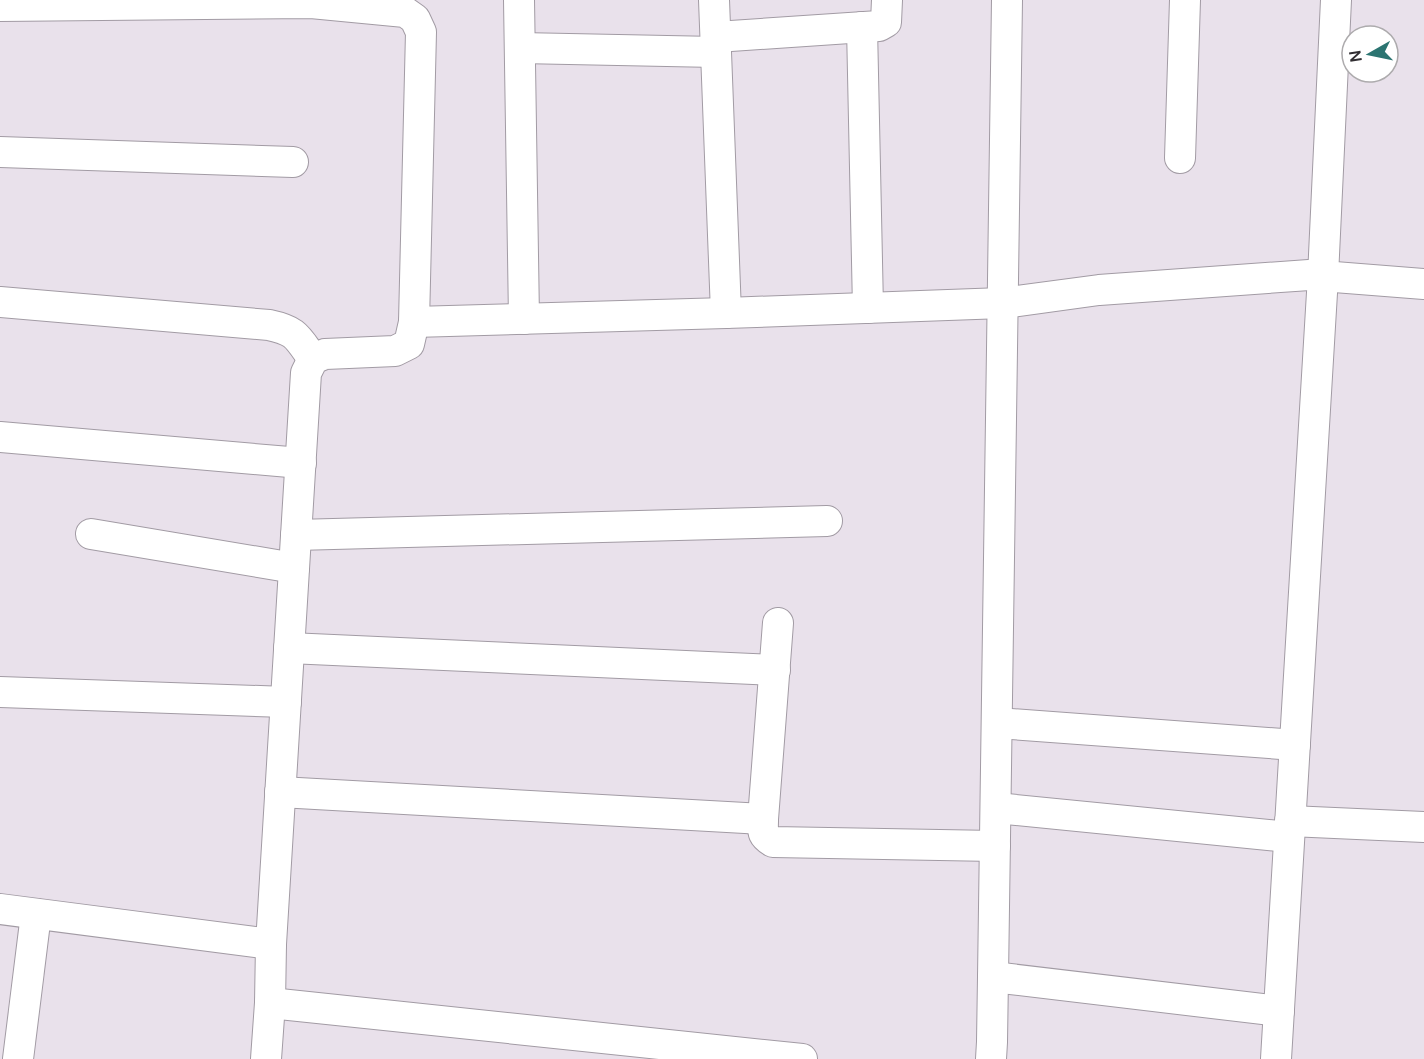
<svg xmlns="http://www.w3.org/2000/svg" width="1424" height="1059" font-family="Manrope,sans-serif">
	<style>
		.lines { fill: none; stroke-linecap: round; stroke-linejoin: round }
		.minor-casing { stroke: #a29ba4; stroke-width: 32 }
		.minor { stroke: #fff; stroke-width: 30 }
	</style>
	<rect width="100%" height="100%" fill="#e9e1eb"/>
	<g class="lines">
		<g class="minor-casing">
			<g id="minor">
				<polyline points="519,0 524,319"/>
				<polyline points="714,0 726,313"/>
				<polyline points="0,6 311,3 405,12 415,19 421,32 414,322 409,344 395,351 325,354 313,359 306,373 271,944 270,1003 266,1059"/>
				<polyline points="862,27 868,308"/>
				<polyline points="716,37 879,26 886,22 887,0"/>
				<polyline points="520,48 716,52"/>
				<polyline points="0,152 293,162"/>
				<polyline points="1180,158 1185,0"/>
				<path d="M0,302L269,325C297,331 297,337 313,359"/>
				<polyline points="414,322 726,313 1003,303 1099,290 1309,275 1424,284"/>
				<polyline points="0,437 301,463"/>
				<polyline points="91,534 294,568"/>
				<polyline points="296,535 827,521"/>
				<path d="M778,623L763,819C763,831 761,835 773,842L995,846"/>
				<polyline points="289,648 775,670"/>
				<polyline points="0,692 286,702"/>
				<polyline points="997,723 1295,745"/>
				<polyline points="280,792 763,819"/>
				<polyline points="996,808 1289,837"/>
				<polyline points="1290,821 1424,827"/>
				<polyline points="0,909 271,944"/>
				<polyline points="993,977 1279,1011"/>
				<polyline points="270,1003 802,1059"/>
				<polyline points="18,1059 36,914"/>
				<polyline points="991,1059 992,1042 993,977 1007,0"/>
				<polyline points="1276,1059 1323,276 1336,0"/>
			</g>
		</g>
		<use href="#minor" class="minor"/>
	</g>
	<g transform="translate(1370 54) rotate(261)"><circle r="28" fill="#ffffff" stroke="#adabad" stroke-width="1.5"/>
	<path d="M0-4.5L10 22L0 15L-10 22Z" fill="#2b7471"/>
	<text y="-9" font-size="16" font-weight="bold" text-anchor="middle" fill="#312e32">N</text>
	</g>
</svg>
